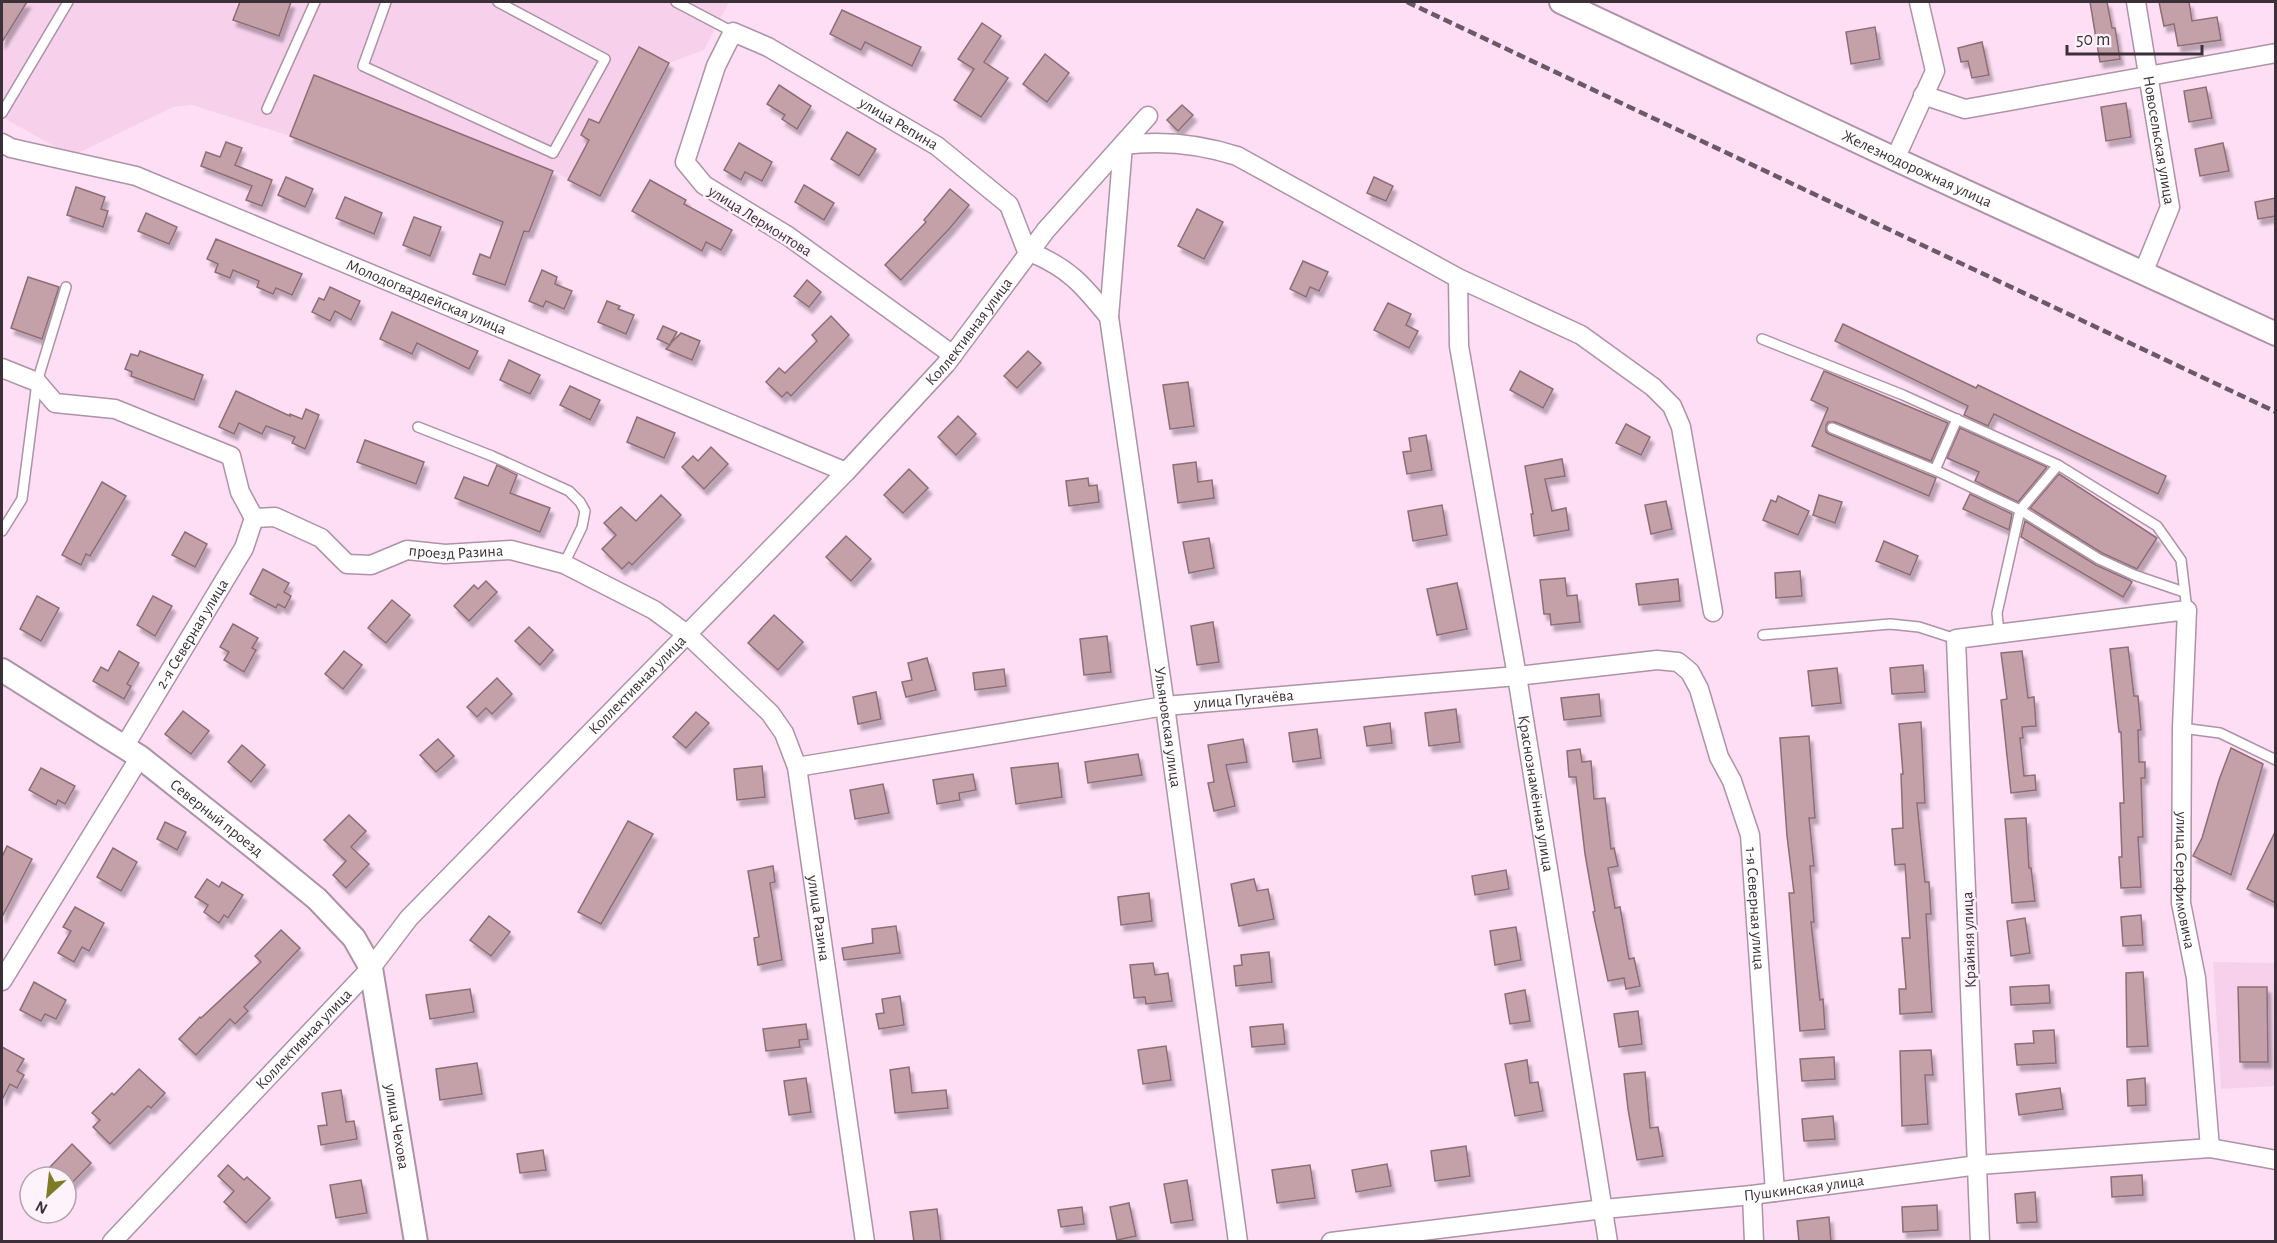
<svg xmlns="http://www.w3.org/2000/svg" width="2277" height="1243" font-family="'Alegreya Sans',sans-serif">
	<style>
		.built { fill: #f7d1ec }
		.building { fill: #c4a0a8; stroke: #8f6d75; stroke-width: 1.5; filter: url(#shadow) }
		.lines { fill: none; stroke-linecap: round; stroke-linejoin: round }
		.service-casing { stroke: #ae92a6; stroke-width: 12 }
		.minor-casing { stroke: #ae92a6; stroke-width: 21 }
		.tertiary-casing { stroke: #ae92a6; stroke-width: 26 }
		.service { stroke: #fff; stroke-width: 9 }
		.minor { stroke: #fff; stroke-width: 18 }
		.tertiary { stroke: #fff; stroke-width: 22 }
		.rail { stroke: #6b5a66; stroke-width: 4.5; stroke-dasharray: 9 4.5; stroke-linecap: butt }
		.labels { text-anchor: middle; dominant-baseline: central; stroke-width: 5; stroke-linejoin: round; paint-order: stroke }
		.street-label { font-size: 16px; fill: #3c3038; stroke: #fef2fb }
	</style>
	<defs>
		<filter id="shadow"><feDropShadow dx="3.5" dy="6" stdDeviation="1.5" flood-color="#0004"/></filter>
	</defs>
	<rect width="100%" height="100%" fill="#fddef4"/>
	<g class="built">
		<polygon points="2,2 729,2 704,50 669,63 600,196 553,171 529,232 290,136 192,105 173,107 72,156 2,117"/>
		<polygon points="2213,962 2275,963 2275,1086 2221,1089"/>
	</g>
	<g class="building">
		<polygon points="2,2 27,2 2,42"/>
		<polygon points="240,2 291,2 279,36 233,20"/>
		<polygon points="2090,2 2107,2 2112,28 2115,28 2120,59 2100,62"/>
		<polygon points="2159,2 2189,2 2192,21 2217,17 2221,40 2178,46 2174,24 2164,26"/>
		<polygon points="842,10 921,47 912,66 865,42 861,50 830,34"/>
		<polygon points="982,23 1001,36 984,62 1008,78 981,117 954,100 974,69 958,59"/>
		<polygon points="1875,27 1880,59 1851,64 1846,32"/>
		<polygon points="1982,42 1989,75 1972,78 1968,61 1961,62 1958,48"/>
		<polygon points="639,47 669,63 600,196 568,180 589,140 581,135 589,119 599,123"/>
		<polygon points="1045,54 1069,73 1047,102 1023,84"/>
		<polygon points="314,75 553,171 529,232 524,231 505,285 473,274 480,254 490,258 503,222 290,136"/>
		<polygon points="779,85 811,106 797,129 782,119 785,115 767,104"/>
		<polygon points="2206,87 2212,118 2189,122 2184,91"/>
		<polygon points="2126,103 2131,137 2106,141 2101,107"/>
		<polygon points="1182,105 1193,115 1178,131 1167,120"/>
		<polygon points="847,132 876,149 859,176 831,159"/>
		<polygon points="226,142 242,148 235,165 272,180 262,206 246,200 252,186 201,166 206,152 220,157"/>
		<polygon points="739,143 772,162 762,181 745,172 741,180 724,170"/>
		<polygon points="2223,143 2229,171 2200,176 2195,149"/>
		<polygon points="286,177 313,189 305,207 278,195"/>
		<polygon points="1374,177 1393,186 1386,201 1367,193"/>
		<polygon points="650,180 686,200 684,204 732,230 721,250 706,242 702,251 632,211"/>
		<polygon points="804,185 834,203 824,220 795,202"/>
		<polygon points="76,187 105,197 101,209 108,211 103,227 67,215"/>
		<polygon points="950,189 969,205 950,228 901,280 885,265 926,222 924,220"/>
		<polygon points="345,197 382,213 374,234 336,218"/>
		<polygon points="2276,198 2276,216 2258,219 2255,202"/>
		<polygon points="1197,209 1223,222 1204,259 1178,246"/>
		<polygon points="146,213 177,227 169,244 138,231"/>
		<polygon points="414,217 441,227 430,256 403,245"/>
		<polygon points="216,239 302,274 292,295 276,288 273,294 257,287 259,281 233,270 230,278 215,272 218,264 207,259"/>
		<polygon points="1303,261 1328,272 1319,291 1310,287 1306,297 1290,289"/>
		<polygon points="542,270 557,277 555,284 572,291 564,309 546,301 543,307 529,301"/>
		<polygon points="28,277 59,287 42,339 11,328"/>
		<polygon points="807,280 821,292 809,307 794,296"/>
		<polygon points="330,287 360,301 351,320 335,311 330,321 312,312 319,298 324,300"/>
		<polygon points="607,301 620,306 618,309 634,315 626,334 598,322"/>
		<polygon points="1388,303 1411,314 1406,325 1418,331 1409,348 1374,330"/>
		<polygon points="392,312 478,351 469,369 417,343 412,354 380,339"/>
		<polygon points="831,316 849,335 791,396 787,392 782,397 766,382 779,368 785,373 817,341 812,335"/>
		<polygon points="1843,324 1976,388 1978,385 2166,476 2158,494 1994,414 1988,426 1964,415 1968,406 1835,341"/>
		<polygon points="663,326 677,332 670,344 681,333 700,341 692,360 666,349 670,345 657,339"/>
		<polygon points="140,351 203,375 194,400 131,376 132,372 125,369 131,354 138,356"/>
		<polygon points="1028,351 1041,363 1017,388 1004,376"/>
		<polygon points="509,360 540,375 530,394 500,380"/>
		<polygon points="1520,371 1553,389 1543,408 1510,390"/>
		<polygon points="1824,371 1948,423 1931,461 1835,422 1828,422 1826,426 1826,432 1829,434 1936,478 1929,496 1812,446 1828,408 1811,400"/>
		<polygon points="1188,382 1194,426 1170,429 1163,385"/>
		<polygon points="570,386 600,400 590,420 560,405"/>
		<polygon points="236,391 290,416 290,414 302,419 306,409 319,415 305,449 292,443 295,437 266,426 262,434 239,423 234,434 219,427"/>
		<polygon points="958,416 976,434 956,455 938,437"/>
		<polygon points="637,417 675,433 664,458 627,442"/>
		<polygon points="1626,424 1650,437 1641,455 1616,443"/>
		<polygon points="1960,428 2047,467 2018,502 1975,481 1979,472 1947,458"/>
		<polygon points="1426,435 1432,470 1407,474 1403,452 1411,451 1409,438"/>
		<polygon points="365,440 424,462 416,484 357,462"/>
		<polygon points="711,447 728,464 704,489 682,467 693,456 698,461"/>
		<polygon points="1562,459 1565,476 1545,479 1552,511 1566,508 1569,530 1534,536 1531,514 1533,514 1525,466"/>
		<polygon points="1196,462 1198,482 1212,480 1214,498 1178,503 1173,465"/>
		<polygon points="497,465 517,475 510,493 550,508 540,532 455,498 464,477 488,486"/>
		<polygon points="909,469 928,488 903,513 884,495"/>
		<polygon points="2059,474 2157,538 2137,569 2102,553 2030,508"/>
		<polygon points="1088,478 1089,486 1097,485 1099,502 1069,506 1066,481"/>
		<polygon points="102,482 126,496 90,556 86,554 81,565 62,555"/>
		<polygon points="1970,494 2012,514 2009,530 1963,509"/>
		<polygon points="661,495 681,515 632,565 629,562 622,569 602,549 616,535 604,523 621,507 636,521"/>
		<polygon points="1819,495 1842,502 1835,523 1813,515"/>
		<polygon points="1778,496 1809,511 1798,535 1763,520 1771,500 1776,502"/>
		<polygon points="1666,501 1672,529 1651,534 1645,505"/>
		<polygon points="1442,505 1447,535 1413,541 1408,511"/>
		<polygon points="2025,521 2096,565 2129,580 2132,582 2123,597 2021,537"/>
		<polygon points="185,532 207,544 195,567 172,555"/>
		<polygon points="846,536 871,559 851,581 826,557"/>
		<polygon points="1209,538 1214,568 1189,573 1183,542"/>
		<polygon points="1884,541 1918,556 1910,575 1876,561"/>
		<polygon points="263,569 289,583 284,592 291,596 285,608 278,604 276,608 250,594"/>
		<polygon points="1800,571 1802,596 1776,598 1775,573"/>
		<polygon points="1565,578 1567,596 1577,595 1580,622 1551,625 1550,614 1544,614 1540,580"/>
		<polygon points="1678,579 1680,601 1639,605 1636,584"/>
		<polygon points="486,581 497,592 469,621 454,606 474,585 478,589"/>
		<polygon points="1457,583 1467,629 1437,635 1427,589"/>
		<polygon points="37,596 59,608 41,641 20,629"/>
		<polygon points="153,596 172,606 155,636 137,625"/>
		<polygon points="392,600 410,615 386,643 368,628"/>
		<polygon points="774,615 803,642 778,670 748,643"/>
		<polygon points="1213,622 1219,662 1197,665 1191,626"/>
		<polygon points="233,624 258,638 252,648 256,650 244,672 224,660 229,652 220,647"/>
		<polygon points="529,627 553,650 540,665 515,641"/>
		<polygon points="1107,636 1111,672 1084,675 1080,639"/>
		<polygon points="2128,647 2134,696 2138,696 2141,730 2138,730 2139,762 2145,762 2145,778 2141,778 2143,837 2138,837 2141,887 2121,888 2119,857 2122,857 2120,803 2124,803 2121,732 2119,732 2110,649"/>
		<polygon points="119,651 139,663 127,684 131,686 124,699 93,681 101,667 108,671"/>
		<polygon points="344,651 362,665 343,689 325,674"/>
		<polygon points="2022,651 2028,698 2034,697 2036,726 2022,727 2023,738 2020,738 2024,776 2035,775 2036,790 2011,793 2001,700 2007,699 2001,653"/>
		<polygon points="927,658 936,690 906,697 902,682 912,680 908,663"/>
		<polygon points="1923,665 1925,692 1892,694 1890,668"/>
		<polygon points="1837,668 1841,703 1812,706 1808,671"/>
		<polygon points="1004,669 1006,686 975,690 973,673"/>
		<polygon points="497,678 512,694 492,714 486,708 477,717 467,707"/>
		<polygon points="876,692 881,719 858,724 853,697"/>
		<polygon points="1599,694 1601,716 1564,720 1561,698"/>
		<polygon points="1456,709 1460,742 1429,746 1425,713"/>
		<polygon points="183,711 209,731 191,754 165,734"/>
		<polygon points="696,712 709,723 686,748 673,737"/>
		<polygon points="1921,722 1925,803 1917,803 1925,882 1929,882 1931,914 1926,914 1932,1012 1900,1014 1899,989 1906,989 1902,938 1910,938 1905,864 1895,865 1892,829 1903,828 1901,774 1903,774 1899,724"/>
		<polygon points="1390,723 1392,743 1367,746 1364,727"/>
		<polygon points="1317,729 1321,758 1293,762 1289,733"/>
		<polygon points="1809,736 1815,818 1809,818 1814,866 1810,866 1814,922 1811,922 1820,1000 1823,999 1825,1029 1800,1031 1789,893 1794,893 1787,836 1780,738"/>
		<polygon points="438,739 454,756 436,772 420,755"/>
		<polygon points="1243,739 1247,762 1226,765 1235,806 1214,811 1208,783 1214,782 1208,745"/>
		<polygon points="242,745 265,765 251,782 228,762"/>
		<polygon points="2231,748 2263,764 2231,875 2193,856 2202,838 2219,780"/>
		<polygon points="1580,749 1582,762 1591,761 1594,799 1605,798 1611,849 1614,848 1618,866 1608,868 1615,908 1620,907 1629,959 1634,958 1640,986 1626,989 1624,978 1608,981 1593,912 1595,911 1585,854 1576,777 1569,777 1567,751"/>
		<polygon points="1138,754 1142,775 1088,783 1085,762"/>
		<polygon points="1058,763 1062,797 1016,804 1011,768"/>
		<polygon points="762,766 765,797 737,800 734,769"/>
		<polygon points="41,768 75,786 65,804 58,800 56,805 29,790"/>
		<polygon points="973,774 976,790 959,793 960,800 937,804 933,780"/>
		<polygon points="883,784 889,813 855,819 850,790"/>
		<polygon points="349,815 366,831 351,847 369,864 346,888 333,875 346,861 324,840"/>
		<polygon points="2026,818 2029,868 2031,868 2035,901 2012,903 2005,819"/>
		<polygon points="628,821 653,834 601,924 578,912"/>
		<polygon points="165,822 186,832 177,850 157,839"/>
		<polygon points="2276,830 2276,903 2247,889"/>
		<polygon points="7,846 32,859 2,917 2,857"/>
		<polygon points="113,848 137,862 121,891 97,877"/>
		<polygon points="773,866 775,882 770,883 782,960 758,965 754,938 759,937 748,871"/>
		<polygon points="1506,870 1509,889 1475,895 1472,876"/>
		<polygon points="207,879 219,887 222,882 243,895 228,918 224,915 219,923 204,912 208,905 195,897"/>
		<polygon points="1254,879 1257,891 1268,889 1274,919 1239,926 1231,884"/>
		<polygon points="1149,893 1152,921 1121,925 1118,897"/>
		<polygon points="75,907 104,923 89,951 82,947 74,962 58,953 71,931 63,927"/>
		<polygon points="2141,915 2143,945 2123,946 2121,917"/>
		<polygon points="489,916 510,932 491,956 470,940"/>
		<polygon points="2025,918 2030,953 2011,956 2007,921"/>
		<polygon points="896,926 900,953 844,960 842,948 873,943 872,929"/>
		<polygon points="1516,927 1521,960 1495,965 1490,931"/>
		<polygon points="281,930 300,948 244,1007 248,1011 235,1024 230,1019 196,1055 179,1039 200,1017 201,1018 261,962 255,956"/>
		<polygon points="1269,952 1272,982 1236,986 1234,966 1242,965 1241,955"/>
		<polygon points="1153,963 1155,975 1168,973 1172,1001 1146,1004 1145,997 1134,998 1130,965"/>
		<polygon points="2143,972 2148,1046 2127,1047 2126,973"/>
		<polygon points="34,982 66,1000 56,1019 45,1014 41,1021 20,1010"/>
		<polygon points="2049,985 2050,1003 2011,1005 2010,987"/>
		<polygon points="2238,987 2267,987 2268,1062 2240,1062"/>
		<polygon points="470,989 474,1012 430,1019 426,995"/>
		<polygon points="1525,990 1530,1021 1510,1024 1505,994"/>
		<polygon points="900,996 904,1025 879,1029 876,1014 884,1013 882,999"/>
		<polygon points="1638,1011 1642,1044 1619,1047 1614,1014"/>
		<polygon points="806,1024 808,1039 799,1040 800,1047 766,1051 763,1029"/>
		<polygon points="1283,1024 1285,1044 1252,1047 1250,1027"/>
		<polygon points="2054,1030 2056,1063 2017,1065 2015,1044 2034,1043 2033,1031"/>
		<polygon points="1166,1046 1171,1080 1143,1084 1138,1050"/>
		<polygon points="2,1047 24,1059 17,1071 24,1075 17,1088 10,1084 2,1100"/>
		<polygon points="1931,1050 1933,1075 1925,1075 1928,1124 1902,1126 1900,1051"/>
		<polygon points="1834,1057 1835,1079 1802,1081 1800,1059"/>
		<polygon points="1527,1060 1530,1083 1538,1082 1543,1111 1515,1116 1505,1064"/>
		<polygon points="477,1063 482,1094 440,1100 436,1069"/>
		<polygon points="909,1067 912,1093 946,1090 948,1108 895,1113 890,1070"/>
		<polygon points="139,1069 165,1093 151,1108 148,1106 110,1144 93,1127 100,1120 92,1113 112,1093 114,1095"/>
		<polygon points="1645,1072 1650,1128 1658,1127 1663,1156 1637,1160 1628,1109 1624,1074"/>
		<polygon points="806,1078 811,1112 789,1115 784,1081"/>
		<polygon points="2145,1078 2146,1105 2128,1106 2127,1080"/>
		<polygon points="2060,1088 2063,1109 2019,1115 2016,1094"/>
		<polygon points="341,1090 346,1122 354,1121 357,1139 321,1145 318,1126 327,1125 322,1093"/>
		<polygon points="1833,1116 1835,1139 1804,1141 1802,1119"/>
		<polygon points="72,1144 91,1163 69,1186 66,1183 66,1177 60,1177 50,1167"/>
		<polygon points="1466,1146 1470,1176 1435,1181 1431,1151"/>
		<polygon points="543,1150 546,1170 520,1173 517,1154"/>
		<polygon points="1387,1164 1391,1186 1356,1192 1352,1170"/>
		<polygon points="228,1165 244,1180 247,1177 270,1198 246,1223 224,1202 234,1191 218,1176"/>
		<polygon points="1310,1165 1315,1198 1277,1203 1272,1170"/>
		<polygon points="2142,1175 2143,1195 2112,1197 2111,1177"/>
		<polygon points="361,1180 367,1213 336,1218 330,1185"/>
		<polygon points="1187,1180 1193,1220 1171,1223 1164,1184"/>
		<polygon points="2035,1192 2037,1222 2017,1223 2015,1194"/>
		<polygon points="1129,1203 1136,1236 1117,1240 1110,1207"/>
		<polygon points="1937,1205 1938,1230 1903,1232 1902,1207"/>
		<polygon points="1082,1207 1084,1224 1061,1227 1058,1210"/>
		<polygon points="937,1209 941,1242 914,1242 910,1212"/>
		<polygon points="1829,1217 1831,1242 1799,1242 1797,1221"/>
	</g>
	<g class="lines">
		<g class="service-casing">
			<g id="service">
				<polyline points="386,2 363,66 553,153 605,59 498,2"/>
				<polyline points="676,2 733,32"/>
				<polyline points="267,109 315,2"/>
				<polyline points="2,113 68,2"/>
				<polyline points="1762,339 1903,395 2058,465 2157,526 2181,560 2187,610"/>
				<polyline points="1957,419 1935,470 2020,510 2099,559 2134,575 2184,592"/>
				<polyline points="418,427 492,456 569,491 580,502 585,511 582,527 564,564"/>
				<polyline points="1832,428 1935,470"/>
				<polyline points="2,531 22,499 37,382 66,287"/>
				<polyline points="1999,633 1997,613 2020,510 2058,465"/>
				<polyline points="1763,635 1890,624 1919,627 1956,639"/>
				<polyline points="2182,728 2220,733 2276,760"/>
			</g>
		</g>
		<g class="minor-casing">
			<g id="minor">
				<path id="s1" d="M2136,2L2170,207L2143,273"/>
				<polyline points="1923,95 1965,109 2276,53"/>
				<path id="s2" d="M2,143L11,148L136,176L846,472"/>
				<polyline points="1895,159 1935,71 1919,2"/>
				<path id="s3" d="M1030,252C1069,268 1083,285 1109,317L1165,706L1238,1242"/>
				<path id="s4" d="M1458,278L1459,346L1517,676L1608,1242"/>
				<path d="M1109,317L1123,145C1162,140 1200,144 1237,156L1458,278L1581,335L1653,387L1672,406L1681,427L1713,612"/>
				<path id="s5" d="M953,355L788,236L704,185L685,162L716,66L733,32L768,47L937,146L1009,205L1028,254"/>
				<path id="s6" d="M2,368L37,382L55,403L115,409L231,456L240,492L254,518L275,517L321,538L347,564L371,565L407,550L445,554L511,550L564,564L654,610L688,635L770,713L784,733L797,767L865,1242"/>
				<path id="s7" d="M124,747L244,548L254,518"/>
				<path id="s8" d="M797,767L1165,706L1517,676L1657,660L1678,662L1690,672L1699,689L1719,757L1732,781L1750,835L1775,1192"/>
				<polyline points="2,981 140,757"/>
				<polyline points="1752,1195 1754,1242"/>
				<path id="s9" d="M112,1242L371,968L409,918L846,472L946,364L1046,230L1148,116"/>
				<path id="s10" d="M1331,1242L1604,1209L1752,1195L1978,1165L2210,1148L2276,1160"/>
				<path id="s11" d="M1980,1242L1956,639L2187,610L2182,728L2181,903L2196,978L2210,1148"/>
			</g>
		</g>
		<g class="tertiary-casing">
			<g id="tertiary">
				<path id="s12" d="M1561,2L1895,159L2276,334"/>
				<path id="s13" d="M2,670L140,757L267,858L317,899L354,938L371,968L416,1242"/>
			</g>
		</g>
		<use href="#service" class="service"/>
		<use href="#minor" class="minor"/>
		<use href="#tertiary" class="tertiary"/>
		<polyline class="rail" points="1407,2 2276,412"/>
	</g>
	<g class="labels">
		<g class="street-label">
			<text stroke="none"><textPath href="#s5" startOffset="660">улица Репина</textPath></text>
			<text stroke="none"><textPath href="#s1" startOffset="140">Новосельская улица</textPath></text>
			<text stroke="none"><textPath href="#s12" startOffset="393">Железнодорожная улица</textPath></text>
			<text transform="translate(760 221) rotate(32)">улица Лермонтова</text>
			<text stroke="none"><textPath href="#s2" startOffset="453">Молодогвардейская улица</textPath></text>
			<text stroke="none"><textPath href="#s9" startOffset="1251">Коллективная улица</textPath></text>
			<text stroke="none"><textPath href="#s6" startOffset="538">проезд Разина</textPath></text>
			<text stroke="none"><textPath href="#s7" startOffset="132">2-я Северная улица</textPath></text>
			<text stroke="none"><textPath href="#s9" startOffset="766">Коллективная улица</textPath></text>
			<text stroke="none"><textPath href="#s8" startOffset="452">улица Пугачёва</textPath></text>
			<text stroke="none"><textPath href="#s3" startOffset="518">Ульяновская улица</textPath></text>
			<text stroke="none"><textPath href="#s4" startOffset="522">Краснознамённая улица</textPath></text>
			<text stroke="none"><textPath href="#s13" startOffset="261">Северный проезд</textPath></text>
			<text stroke="none"><textPath href="#s11" startOffset="1107">улица Серафимовича</textPath></text>
			<text stroke="none"><textPath href="#s8" startOffset="1152">1-я Северная улица</textPath></text>
			<text stroke="none"><textPath href="#s6" startOffset="1118">улица Разина</textPath></text>
			<text transform="translate(1969 940) rotate(-92)">Крайняя улица</text>
			<text stroke="none"><textPath href="#s9" startOffset="279">Коллективная улица</textPath></text>
			<text stroke="none"><textPath href="#s13" startOffset="639">улица Чехова</textPath></text>
			<text stroke="none"><textPath href="#s10" startOffset="476">Пушкинская улица</textPath></text>
		</g>
	</g>
	<rect width="2277" height="1243" fill="none" stroke="#3c3038" stroke-width="6"/>
	<g transform="translate(48 1195) rotate(207)"><circle r="28" fill="#fef2fb" stroke="#b0a4ad" stroke-width="1.5"/>
	<path d="M0-4.5L10 22L0 15L-10 22Z" fill="#7d7c24"/>
	<text y="-9" font-size="16" font-weight="bold" text-anchor="middle" fill="#3c3038">N</text>
	</g>
	<path d="M2067 45v9h135v-9" fill="none" stroke="#3c3038" stroke-width="3"/>
	<text x="2076" y="45" font-size="18" fill="#3c3038" stroke="#fef2fb" stroke-width="4.5" paint-order="stroke">50 m</text>
</svg>
